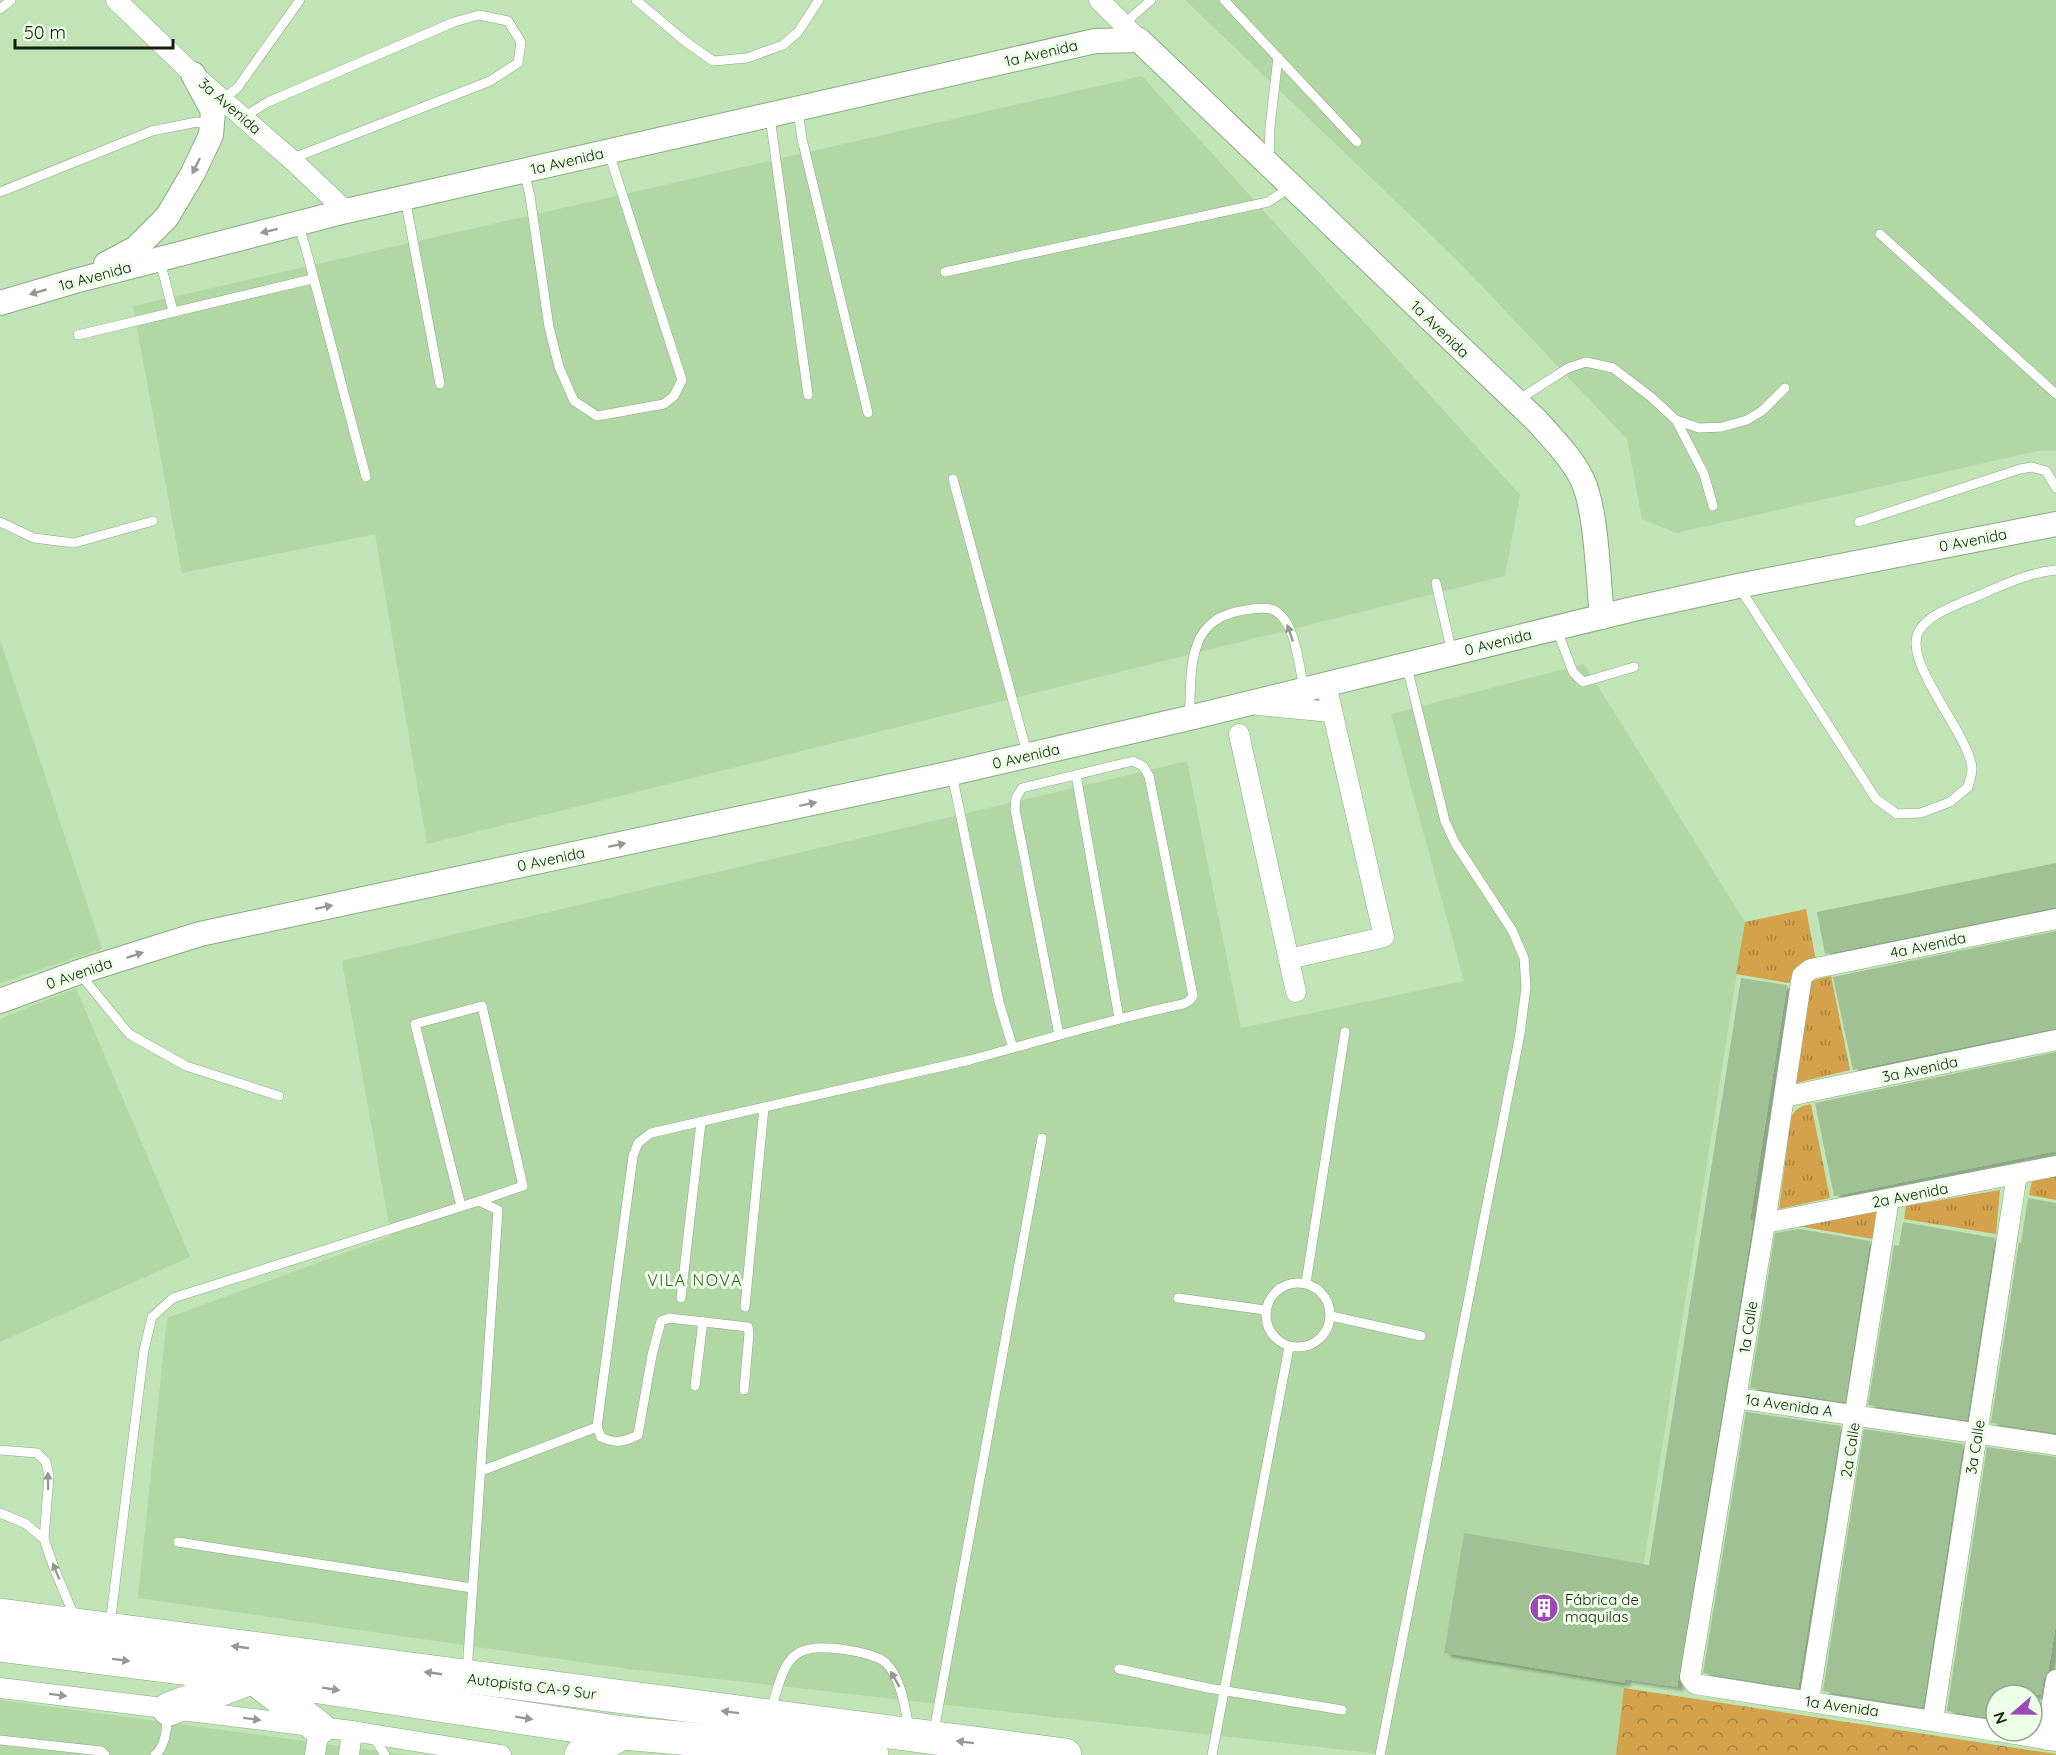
<svg xmlns="http://www.w3.org/2000/svg" width="2056" height="1755" font-family="Quicksand,sans-serif">
	<style>
		.built { fill: #b0d7a4 }
		.grass { fill: url(#grass-tufts) }
		.forest { fill: url(#forest-crowns) }
		.building { fill: #9fc194; filter: url(#shadow) }
		.lines { fill: none; stroke-linecap: round; stroke-linejoin: round }
		.service-casing { stroke: #89ab7f; stroke-width: 10 }
		.minor-casing { stroke: #89ab7f; stroke-width: 21 }
		.tertiary-casing { stroke: #89ab7f; stroke-width: 26 }
		.trunk-casing { stroke: #89ab7f; stroke-width: 34 }
		.service { stroke: #fff; stroke-width: 9 }
		.minor { stroke: #fff; stroke-width: 20 }
		.tertiary { stroke: #fff; stroke-width: 24 }
		.trunk { stroke: #fff; stroke-width: 33 }
		.oneway { fill: #949a93 }
		.labels { text-anchor: middle; dominant-baseline: central; stroke-width: 6; stroke-linejoin: round; paint-order: stroke }
		.street-label { font-size: 15px; fill: #121f0e; stroke: #edffe7 }
		.poi-label { font-size: 15px; fill: #121f0e; stroke: #edffe7; text-anchor: start }
		.neighbourhood-label { font-size: 16px; letter-spacing: 1.5px; fill: #3b5931; stroke: #edffe7 }
	</style>
	<defs>
		<pattern id="grass-tufts" width="24" height="20" patternUnits="userSpaceOnUse" patternTransform="scale(1.5)"><rect width="24" height="20" fill="#d4a24d"/><path d="M3 7l-1-3M5 7V3M7 7l1-3M15 17l-1-3M17 17v-4M19 17l1-3" fill="none" stroke="#ab833e"/></pattern>
		<pattern id="forest-crowns" width="20" height="18" patternUnits="userSpaceOnUse" patternTransform="scale(1.5)"><rect width="20" height="18" fill="#d4a24d"/><path d="M2 6a3 3 0 1 1 6 0M12 15a3 3 0 1 1 6 0" fill="none" stroke="#ab833e"/></pattern>
		<filter id="shadow"><feDropShadow dx="6" dy="4" stdDeviation="1.5" flood-color="#0004"/></filter>
	</defs>
	<rect width="100%" height="100%" fill="#c0e4b5"/>
	<g class="built">
		<polygon points="1185,0 2056,0 2056,451 2037,451 1676,533 1642,519 1627,439 1457,260"/>
		<polygon points="1142,76 1520,495 1505,576 427,844 375,534 182,573 133,306"/>
		<polygon points="0,639 102,949 0,983"/>
		<polygon points="1584,664 1745,922 1625,1683 1616,1755 1390,1755 629,1669 138,1598 167,1318 391,1236 342,961 1187,761 1241,1028 1464,981 1391,714"/>
		<polygon points="76,988 190,1257 0,1342 0,1019"/>
		<polygon points="0,1700 407,1755 0,1755"/>
	</g>
	<g class="grass">
		<polygon points="1806,909 1816,961 1794,972 1789,983 1736,974 1745,922"/>
		<polygon points="1831,976 1850,1070 1796,1083 1810,983 1814,980"/>
		<path d="M1811,1104L1830,1198L1779,1209L1791,1117C1796,1108 1801,1106 1811,1104Z"/>
		<polygon points="2056,1176 2056,1200 2029,1195 2032,1181"/>
		<polygon points="2000,1190 1996,1234 1904,1219 1906,1206"/>
		<polygon points="1876,1211 1873,1239 1792,1225"/>
	</g>
	<polygon class="forest" points="1624,1688 2056,1754 2056,1755 1616,1755"/>
	<g class="building">
		<polygon points="2056,863 2056,907 1825,954 1817,912"/>
		<polygon points="2056,931 2056,1028 1853,1070 1833,977"/>
		<polygon points="1741,978 1787,985 1750,1220 1753,1221 1677,1687 1625,1679 1625,1683 1444,1653 1464,1533 1649,1565"/>
		<polygon points="2056,1052 2056,1151 1834,1196 1815,1103"/>
		<polygon points="2028,1198 2056,1203 2056,1433 1991,1423 2019,1242 2021,1243"/>
		<polygon points="1903,1222 1995,1238 1967,1420 1868,1405 1894,1245 1899,1246"/>
		<polygon points="1799,1229 1870,1241 1845,1402 1750,1388 1775,1233"/>
		<polygon points="1746,1412 1841,1426 1798,1688 1703,1673"/>
		<polygon points="1864,1429 1963,1444 1923,1707 1823,1691"/>
		<polygon points="1987,1447 2056,1457 2056,1624 2048,1672 2044,1678 2041,1695 1996,1695 1996,1719 1947,1711"/>
	</g>
	<g class="lines">
		<g class="service-casing">
			<g id="service">
				<polyline points="636,0 686,42 713,61 747,58 783,45 798,32 819,0"/>
				<polyline points="1224,0 1357,142"/>
				<polyline points="0,9 11,0"/>
				<polyline points="1124,24 1151,0"/>
				<polyline points="223,100 238,87 300,0"/>
				<polyline points="798,111 802,139 868,413"/>
				<polyline points="243,117 268,102 454,22 479,15 508,21 521,42 518,63 490,81 291,159"/>
				<polyline points="770,117 808,395"/>
				<polyline points="1269,161 1270,127 1278,57"/>
				<polyline points="524,171 530,196 549,327 559,367 574,401 597,416 664,404 674,396 682,380 609,153"/>
				<polyline points="0,192 152,131 197,122 212,125"/>
				<polyline points="405,198 440,384"/>
				<polyline points="298,224 306,249 366,477"/>
				<polyline points="1880,234 2056,394"/>
				<polyline points="160,261 173,311"/>
				<polyline points="945,272 1268,202 1291,187"/>
				<polyline points="78,335 312,279"/>
				<polyline points="1518,400 1568,368 1586,362 1613,368 1651,397 1676,420 1704,474 1713,506"/>
				<polyline points="1676,420 1699,428 1722,427 1747,420 1762,411 1785,388"/>
				<polyline points="953,479 1027,753"/>
				<polyline points="0,522 34,538 74,543 153,521"/>
				<polyline points="1859,522 2020,469 2032,467 2046,471 2056,488"/>
				<polyline points="1436,583 1452,653"/>
				<path d="M1739,587L1876,799L1897,814L1921,813L1950,802L1968,787C1969,782 1972,775 1972,769C1970,734 1901,662 1919,631C1928,615 1950,608 1965,601C1995,589 2024,573 2056,570"/>
				<polyline points="1557,630 1573,672 1583,682 1634,667"/>
				<path d="M1189,718C1191,694 1189,667 1197,645C1200,635 1208,625 1216,620C1227,612 1261,605 1274,610C1277,612 1282,616 1284,619C1296,634 1300,670 1304,689"/>
				<polyline points="1076,775 1119,1018"/>
				<polyline points="80,974 129,1034 186,1066 279,1096"/>
				<path d="M1013,1048C1070,1032 1126,1016 1183,1004L1189,1001L1193,996L1149,776L1143,766L1133,761L1022,788L1016,798L1015,809L1059,1035"/>
				<polyline points="461,1206 415,1024 482,1006 523,1186 479,1201"/>
				<circle cx="1298" cy="1315" r="32"/>
				<polyline points="1306,1283 1345,1032"/>
				<polyline points="681,1298 701,1122"/>
				<polyline points="1178,1298 1265,1310"/>
				<polyline points="745,1307 764,1107"/>
				<polyline points="1331,1316 1421,1336"/>
				<polyline points="695,1386 703,1321"/>
				<path d="M744,1390L749,1333L748,1327L669,1318L661,1321L652,1355L638,1435C624,1442 615,1444 601,1437L597,1427L633,1156L638,1143L651,1133L970,1060L1013,1048L999,1002L952,774"/>
				<polyline points="0,1450 37,1453 46,1462 49,1476 44,1539"/>
				<polyline points="481,1471 597,1427"/>
				<polyline points="0,1513 26,1524 44,1539 54,1568 75,1618"/>
				<polyline points="178,1542 472,1588"/>
				<polyline points="110,1625 144,1350 152,1317 173,1298 479,1201 498,1210 467,1672"/>
				<polyline points="1119,1669 1208,1688 1342,1710"/>
				<path d="M771,1710C786,1659 788,1641 847,1650C856,1651 879,1656 886,1663C902,1680 904,1705 909,1727"/>
				<polyline points="934,1731 1042,1138"/>
				<polyline points="373,1736 385,1755"/>
				<polyline points="0,1740 101,1751 105,1755"/>
				<path d="M155,1755C166,1746 166,1729 168,1716"/>
				<polyline points="1212,1755 1289,1347"/>
				<polyline points="1380,1755 1520,1034 1526,987 1524,958 1512,930 1455,843 1445,821 1407,667"/>
			</g>
		</g>
		<g class="minor-casing">
			<g id="minor">
				<polyline points="116,0 193,74 291,159 346,211"/>
				<polyline points="1099,0 1139,40"/>
				<polyline points="1258,705 1332,712"/>
				<polyline points="1239,734 1296,992"/>
				<polyline points="1289,959 1384,937 1326,684"/>
				<polyline points="1784,1097 2056,1040"/>
				<polyline points="1765,1223 2056,1166"/>
				<polyline points="1736,1398 2056,1445"/>
				<polyline points="0,1688 352,1731 501,1755"/>
				<polyline points="1809,1701 1889,1199"/>
				<polyline points="1933,1720 2017,1174"/>
				<polyline points="1996,1731 1695,1684 1690,1677 1765,1223 1802,976 1811,969 2056,919"/>
				<polyline points="1997,1731 2056,1741"/>
				<polyline points="2046,1740 2056,1680"/>
				<polyline points="315,1755 319,1728"/>
				<polyline points="349,1755 352,1731"/>
			</g>
		</g>
		<g class="tertiary-casing">
			<g id="tertiary">
				<polyline points="106,264 136,248 167,217 193,173 211,135 213,111 193,74"/>
				<path d="M0,303L75,281L346,211L1095,41L1139,40L1537,421C1553,439 1571,457 1582,479C1597,510 1598,580 1602,617"/>
				<polyline points="0,1001 79,972 200,934 952,773 1189,718 1633,609 1738,586 2056,524"/>
			</g>
		</g>
		<g class="trunk-casing">
			<g id="trunk">
				<polyline points="0,1615 1065,1755"/>
				<polyline points="0,1645 253,1677 623,1733 872,1755"/>
				<polyline points="254,1678 319,1728"/>
				<polyline points="169,1709 248,1679"/>
				<polyline points="581,1755 623,1733"/>
			</g>
		</g>
		<use href="#service" class="service"/>
		<use href="#minor" class="minor"/>
		<use href="#tertiary" class="tertiary"/>
		<use href="#trunk" class="trunk"/>
	</g>
	<defs><path id="oneway-solid" d="M-6-.8H1V-3.2L6.5 0L1 3.2V.8H-6Z" transform="scale(1.5)"/></defs>
	<g class="oneway">
		<use href="#oneway-solid" transform="translate(196 166) rotate(116)"/>
		<use href="#oneway-solid" transform="translate(269 231) rotate(166)"/>
		<use href="#oneway-solid" transform="translate(38 292) rotate(164)"/>
		<use href="#oneway-solid" transform="translate(1290 633) rotate(-109)"/>
		<use href="#oneway-solid" transform="translate(808 804) rotate(-12)"/>
		<use href="#oneway-solid" transform="translate(617 845) rotate(-12)"/>
		<use href="#oneway-solid" transform="translate(324 907) rotate(-12)"/>
		<use href="#oneway-solid" transform="translate(135 955) rotate(-18)"/>
		<use href="#oneway-solid" transform="translate(48 1481) rotate(-91)"/>
		<use href="#oneway-solid" transform="translate(56 1571) rotate(-112)"/>
		<use href="#oneway-solid" transform="translate(240 1647) rotate(-172)"/>
		<use href="#oneway-solid" transform="translate(121 1660) rotate(7)"/>
		<use href="#oneway-solid" transform="translate(433 1673) rotate(-172)"/>
		<use href="#oneway-solid" transform="translate(895 1679) rotate(-120)"/>
		<use href="#oneway-solid" transform="translate(331 1689) rotate(9)"/>
		<use href="#oneway-solid" transform="translate(58 1695) rotate(7)"/>
		<use href="#oneway-solid" transform="translate(730 1712) rotate(-173)"/>
		<use href="#oneway-solid" transform="translate(524 1718) rotate(9)"/>
		<use href="#oneway-solid" transform="translate(252 1719) rotate(7)"/>
		<use href="#oneway-solid" transform="translate(965 1742) rotate(-173)"/>
	</g>
	<defs>
		<g id="building-disc" transform="scale(1.5)"><circle r="9.5" fill="#9d48b5" stroke="#edffe7"/><path d="M-4-6H4V6H1V3H-1V6H-4ZM-2.5-4.3h1.7v1.8h-1.7ZM.8-4.3h1.7v1.8H.8ZM-2.5-1h1.7V.8h-1.7ZM.8-1h1.7V.8H.8Z" fill="#fff"/></g>
	</defs>
	<g fill-rule="evenodd">
		<use href="#building-disc" x="1544" y="1608"/>
	</g>
	<g class="labels">
		<g class="street-label">
			<text transform="translate(1041 53) rotate(-13)">1a Avenida</text>
			<text transform="translate(230 106) rotate(41)">3a Avenida</text>
			<text transform="translate(567 161) rotate(-13)">1a Avenida</text>
			<text transform="translate(95 276) rotate(-15)">1a Avenida</text>
			<text transform="translate(1440 329) rotate(44)">1a Avenida</text>
			<text transform="translate(1973 540) rotate(-11)">0 Avenida</text>
			<text transform="translate(1498 642) rotate(-14)">0 Avenida</text>
			<text transform="translate(1026 756) rotate(-13)">0 Avenida</text>
			<text transform="translate(551 859) rotate(-12)">0 Avenida</text>
			<text transform="translate(1928 945) rotate(-12)">4a Avenida</text>
			<text transform="translate(79 973) rotate(-19)">0 Avenida</text>
			<text transform="translate(1920 1069) rotate(-12)">3a Avenida</text>
			<text transform="translate(1910 1195) rotate(-11)">2a Avenida</text>
			<text transform="translate(1748 1327) rotate(-81)">1a Calle</text>
			<text transform="translate(1789 1405) rotate(8)">1a Avenida A</text>
			<text transform="translate(1975 1447) rotate(-81)">3a Calle</text>
			<text transform="translate(1850 1450) rotate(-81)">2a Calle</text>
			<text transform="translate(532 1686) rotate(7)">Autopista CA-9 Sur</text>
			<text transform="translate(1842 1706) rotate(8)">1a Avenida</text>
		</g>
		<g class="poi-label">
			<text x="1565" y="1599">Fábrica de<tspan x="1565" dy="17">maquilas</tspan></text>
		</g>
		<g class="neighbourhood-label">
			<text x="695" y="1280">VILA NOVA</text>
		</g>
	</g>
	<g transform="translate(2014 1713) rotate(250)"><circle r="28" fill="#edffe7" stroke="#95a590" stroke-width="1.5"/>
	<path d="M0-4.5L10 22L0 15L-10 22Z" fill="#9d48b5"/>
	<text y="-9" font-size="16" font-weight="bold" text-anchor="middle" fill="#121f0e">N</text>
	</g>
	<path d="M15 39v9h158v-9" fill="none" stroke="#121f0e" stroke-width="3"/>
	<text x="24" y="39" font-size="18" fill="#121f0e" stroke="#edffe7" stroke-width="4.5" paint-order="stroke">50 m</text>
</svg>
